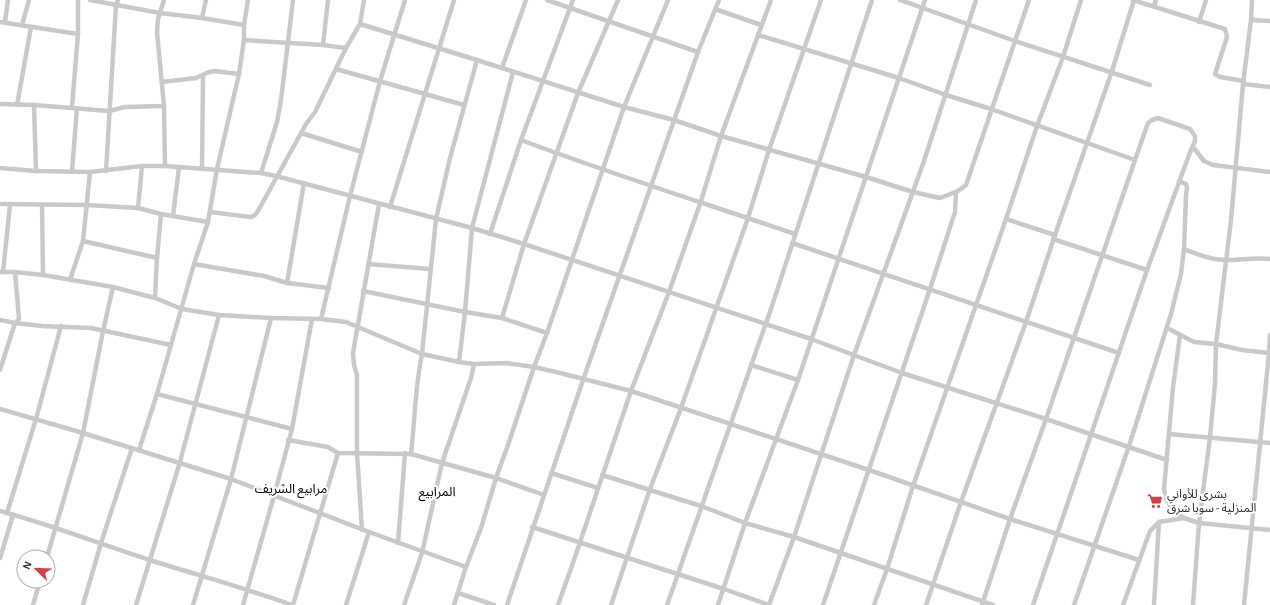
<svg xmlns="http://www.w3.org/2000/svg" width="1270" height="605" font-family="'Alegreya Sans','Noto Sans Arabic',sans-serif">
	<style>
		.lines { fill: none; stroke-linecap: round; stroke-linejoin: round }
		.street { stroke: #c9c9c9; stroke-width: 4.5 }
		.labels { text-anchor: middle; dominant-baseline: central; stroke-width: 4; stroke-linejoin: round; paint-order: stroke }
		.poi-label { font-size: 12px; fill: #2c2c2c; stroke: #fff; text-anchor: start }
		.neighbourhood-label { font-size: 13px; fill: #000; stroke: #fff }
	</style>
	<rect width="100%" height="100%" fill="#fff"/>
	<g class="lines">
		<g class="street">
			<polyline points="90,0 160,13 202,18 244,25"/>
			<polyline points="164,0 158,19 157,32 164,106 165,166"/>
			<polyline points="547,0 698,52"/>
			<polyline points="900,0 1015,41 1150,85"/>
			<polyline points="1133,0 1225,29 1227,37 1215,74 1220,77 1244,81"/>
			<polyline points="1154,6 1156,0"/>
			<polyline points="715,9 761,25"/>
			<polyline points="202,18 206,0"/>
			<polyline points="1251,20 1270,21"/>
			<polyline points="0,22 78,34"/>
			<polyline points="5,22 8,0"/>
			<polyline points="1199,22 1206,0"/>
			<polyline points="360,24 477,60 624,107 674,120 721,136 866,177 913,192 940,198 958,191 966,185 1029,0"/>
			<polyline points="22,25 29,0"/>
			<polyline points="758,35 899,78 946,95 991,109 1135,160"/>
			<polyline points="244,40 323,45 346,48"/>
			<polyline points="323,45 328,0"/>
			<polyline points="502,68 526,0"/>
			<polyline points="336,69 464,105"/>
			<polyline points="162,82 196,78 209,72 215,71 239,74"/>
			<polyline points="1243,84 1270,87"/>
			<polyline points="0,104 34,105 109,111 125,107 164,106"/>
			<polyline points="17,105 31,27"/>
			<polyline points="34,105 36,171"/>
			<polyline points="72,107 78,34 78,0"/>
			<polyline points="301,133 362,152"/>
			<path d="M521,140C611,174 704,203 795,234"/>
			<polyline points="1193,147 1204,161 1213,165 1270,172"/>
			<polyline points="0,168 36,171 90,172 142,166 165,166 261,173 276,176 472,228 524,244 811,339 902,373 1046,419 1167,460"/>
			<polyline points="202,169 203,75"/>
			<polyline points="72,171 77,108"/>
			<polyline points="106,171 116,5 118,0"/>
			<polyline points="261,173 277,122 281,100 293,0"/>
			<polyline points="0,204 87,205 138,208 161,214"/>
			<polyline points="42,205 43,275"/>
			<polyline points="390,207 454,0"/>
			<polyline points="138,208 142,166"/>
			<polyline points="210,212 251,217 255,215 258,211 306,124 315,112 346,48 360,24 364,0"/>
			<polyline points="173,216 179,167"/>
			<polyline points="1006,219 1055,235"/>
			<polyline points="490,234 521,140 573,0"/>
			<polyline points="1053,239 1147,270"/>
			<polyline points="83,241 157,258"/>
			<polyline points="792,243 1119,353"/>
			<path d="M1184,249C1197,254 1211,260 1226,260C1241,260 1255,257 1270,259"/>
			<polyline points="194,264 264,276 287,283 329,288"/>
			<polyline points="368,264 430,269"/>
			<polyline points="0,272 15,272 43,275 113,287 155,298 182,309 219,315 271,318 321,319 346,322 422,354 459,362 474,364 506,363 534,367 556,372 631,391 869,470 1010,519 1139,560"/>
			<polyline points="3,272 10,205"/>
			<polyline points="70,280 83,241 90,172"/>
			<polyline points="287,283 304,183"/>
			<polyline points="363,291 465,312 502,318 547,333"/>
			<polyline points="155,298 157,258 161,214 208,222"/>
			<polyline points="502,318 524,244 578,93 618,0"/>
			<polyline points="321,319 350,196 380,81 405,0"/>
			<polyline points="0,320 15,323 42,326 91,328 171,345"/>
			<polyline points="1167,328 1194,342 1216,344 1242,350 1269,353 1244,605"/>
			<path d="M1180,335L1173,387L1164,489C1166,504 1173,510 1184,518"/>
			<polyline points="1270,335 1269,353 1270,353"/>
			<polyline points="459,362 465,312 472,228 513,72"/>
			<polyline points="751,365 798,380"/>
			<polyline points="0,370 15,323 19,319 15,272"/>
			<polyline points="157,394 292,429"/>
			<polyline points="0,409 83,433 231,479 369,532 466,567"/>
			<polyline points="1169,434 1270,443"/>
			<polyline points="288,440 328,447 338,453 411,454 496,478 544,495"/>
			<polyline points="139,450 157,394 194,264 208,222 217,169 239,74 244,40 244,25 248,0"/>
			<path d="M411,454C415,420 415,387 422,354L436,219L450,158L477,60"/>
			<polyline points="551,473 598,488"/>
			<polyline points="602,475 701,506 745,523 794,537 993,605"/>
			<path d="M0,511C51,525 100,544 150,560C197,575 245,588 292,605"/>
			<polyline points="7,513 36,419 61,326"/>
			<polyline points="532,527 724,589 769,605"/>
			<polyline points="362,530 357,453 357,375 354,365 353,353 379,204"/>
			<polyline points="398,543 405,453"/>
			<polyline points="47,557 83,433 103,331 113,287"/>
			<polyline points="0,558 13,515"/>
			<polyline points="458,593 494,605"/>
			<polyline points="33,605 40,581"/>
			<polyline points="83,605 101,543 132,448"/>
			<polyline points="136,605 180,462 219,315"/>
			<polyline points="193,605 231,479 271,318"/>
			<polyline points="243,605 274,496 292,429 312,319"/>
			<polyline points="293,605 338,453"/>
			<polyline points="346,605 369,532"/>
			<polyline points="404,605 422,553 442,463 471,378 474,364"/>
			<polyline points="454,605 466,567 481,528 496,478 508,445 534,367 547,333 624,107 668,0"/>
			<polyline points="507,605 583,380 698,52 719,0"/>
			<polyline points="558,605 574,560 631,391 669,292 701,201 721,136 771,0"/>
			<polyline points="611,605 650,489 681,408 748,218 769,150 821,0"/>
			<polyline points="667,605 772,306 872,0"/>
			<polyline points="718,605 745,523 798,380 925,0"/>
			<polyline points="769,605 794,537 854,355 924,161 976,0"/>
			<polyline points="823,605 930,289 955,212 956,192"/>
			<polyline points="874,605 887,569 913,486 1006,219 1037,126 1063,57 1081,0"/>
			<polyline points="926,605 961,502 1026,322 1055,235 1112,71 1134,0"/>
			<polyline points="982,605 1010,519 1046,419 1135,160 1148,123 1152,120 1158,118 1190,129 1195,136 1195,141 1189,155 1147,270 1033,605"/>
			<polyline points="1074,605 1129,446 1171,314 1181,274 1184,249 1186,195 1187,188 1186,184 1179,181"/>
			<polyline points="1123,605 1150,531 1159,522 1184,518 1199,523 1270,530"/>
			<polyline points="1154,605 1159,522"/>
			<polyline points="1193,605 1199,523 1210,437 1215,384 1216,344 1231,220 1243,84 1251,20 1252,0"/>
		</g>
	</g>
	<defs>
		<g id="supermarket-bare" transform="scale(1.2)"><path d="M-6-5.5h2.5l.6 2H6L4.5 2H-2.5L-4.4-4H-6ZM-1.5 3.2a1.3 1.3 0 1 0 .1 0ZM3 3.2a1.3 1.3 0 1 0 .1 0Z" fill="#d1404b" stroke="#fff" stroke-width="2.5" paint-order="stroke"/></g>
	</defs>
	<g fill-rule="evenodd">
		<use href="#supermarket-bare" x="1155" y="501"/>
	</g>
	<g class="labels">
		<g class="poi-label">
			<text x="1167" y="494">بشرى للأواني<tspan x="1167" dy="14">المنزلية - سوبا شرق</tspan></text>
		</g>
		<g class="neighbourhood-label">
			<text x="291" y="489">مرابيع الشريف</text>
			<text x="437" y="492">المرابيع</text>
		</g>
	</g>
	<g transform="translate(36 569) rotate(293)"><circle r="19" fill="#ffffff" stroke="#ababab"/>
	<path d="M0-3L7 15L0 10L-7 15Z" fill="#d1404b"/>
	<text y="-6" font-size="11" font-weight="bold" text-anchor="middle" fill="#2c2c2c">N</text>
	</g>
</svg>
